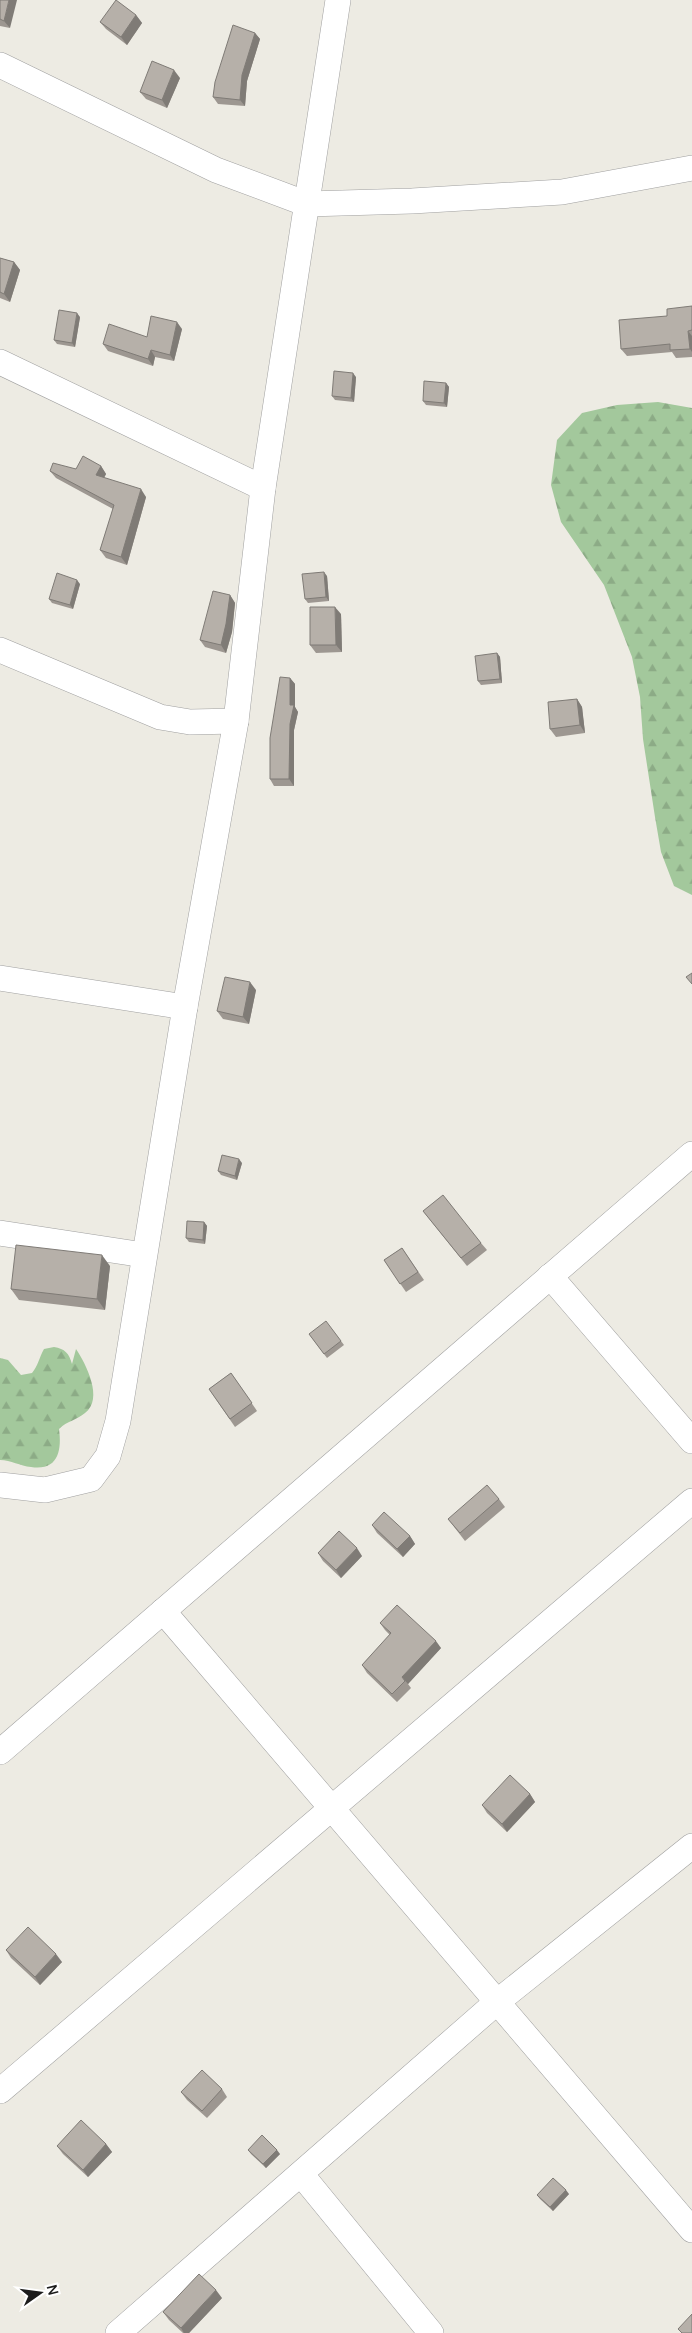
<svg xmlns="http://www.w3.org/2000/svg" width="692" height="2333" font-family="Manrope,sans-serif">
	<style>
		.forest { fill: url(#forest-firs) }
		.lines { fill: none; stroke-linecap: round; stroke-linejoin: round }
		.minor-casing { stroke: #a0a0a0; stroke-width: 26 }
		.minor { stroke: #fff; stroke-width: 25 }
		.wall { fill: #9d9791 }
		.shaded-wall { fill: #7f7b76 }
		.building { fill: #b6b0a9; stroke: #7f7b76 }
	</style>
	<defs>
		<pattern id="forest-firs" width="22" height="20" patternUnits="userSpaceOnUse" patternTransform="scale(1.25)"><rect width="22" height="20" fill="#a3c89c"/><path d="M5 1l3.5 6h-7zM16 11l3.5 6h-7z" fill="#8cab86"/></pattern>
	</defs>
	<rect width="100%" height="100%" fill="#edebe3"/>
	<g class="forest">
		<polygon points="658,402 692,408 692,895 674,886 661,852 655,817 643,739 640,697 632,657 604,585 561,522 551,485 557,440 582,413 617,405"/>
		<path d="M54,1347C65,1349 69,1353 72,1364L76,1349C86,1364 104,1399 85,1413C77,1420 67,1421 59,1429C62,1451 58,1471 31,1467C20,1466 11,1460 0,1460V1358L8,1360L21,1375L32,1373C38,1366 39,1358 44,1349Z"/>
	</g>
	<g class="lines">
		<g class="minor-casing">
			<g id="minor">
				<polyline points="0,65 216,170 307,204 412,201 562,192 692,168"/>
				<polyline points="0,362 263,488"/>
				<polyline points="0,650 160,717 190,722 236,721"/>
				<polyline points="0,978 185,1007"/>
				<polyline points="0,1233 144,1255"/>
				<polyline points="550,1276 692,1441"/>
				<polyline points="0,1485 45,1490 91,1479 108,1456 118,1421 185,1007 236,721 263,488 338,0"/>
				<polyline points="163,1611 692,2230"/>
				<polyline points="0,1752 692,1154"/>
				<polyline points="0,2091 692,1501"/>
				<polyline points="301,2174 431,2333"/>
				<polyline points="118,2333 497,2002 692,1846"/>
			</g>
		</g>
		<use href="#minor" class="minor"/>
	</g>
	<g class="wall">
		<polygon points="0,0 10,28 0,26"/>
		<polygon points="136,15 142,23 127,45 106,29 100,22"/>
		<polygon points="255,33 260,39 247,81 245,106 218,104 213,97"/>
		<polygon points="180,78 167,108 146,99 140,92"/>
		<polygon points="0,258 14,262 20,270 10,302 0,298"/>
		<polygon points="692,306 692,357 676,358 672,352 627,356 621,349 667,316"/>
		<polygon points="80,317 75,347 57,344 54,340"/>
		<polygon points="182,329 174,361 155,357 153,366 108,351 103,344 147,337"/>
		<polygon points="356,377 354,402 335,400 332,396"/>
		<polygon points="446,383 449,387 447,407 426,405 423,401"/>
		<polygon points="101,466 106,474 104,478 146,497 127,565 106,558 100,550 113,509 56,478 50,471 76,469"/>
		<polygon points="327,576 329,601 308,603 305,599"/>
		<polygon points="80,584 73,609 52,603 49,599"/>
		<polygon points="230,595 235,603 232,632 226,653 205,647 200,640"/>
		<polygon points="341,614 342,652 316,653 310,645"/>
		<polygon points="497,653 500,657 502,683 481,685 478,681"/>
		<polygon points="290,678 295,684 295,707 298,712 294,730 294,786 274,786 270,779"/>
		<polygon points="577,699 582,707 585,733 556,737 550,729"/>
		<polygon points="256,990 249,1024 223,1019 217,1011"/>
		<polygon points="242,1163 237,1180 221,1175 218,1171"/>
		<polygon points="423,1211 481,1243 487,1250 467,1266"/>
		<polygon points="204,1222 207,1226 205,1244 189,1242 186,1238"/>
		<polygon points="402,1248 424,1280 406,1292 384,1260"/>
		<polygon points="110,1266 105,1310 19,1300 11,1289"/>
		<polygon points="309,1334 341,1341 344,1345 327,1358"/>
		<polygon points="231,1373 257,1411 235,1427 209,1389"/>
		<polygon points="499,1499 505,1507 465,1541 448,1519"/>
		<polygon points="372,1525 410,1536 415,1544 403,1557 377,1533"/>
		<polygon points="318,1553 362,1556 341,1578 323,1561"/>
		<polygon points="380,1623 441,1648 408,1684 411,1688 397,1702 367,1673 362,1665 390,1635 385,1630"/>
		<polygon points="530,1794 535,1802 507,1832 487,1813 482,1805"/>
		<polygon points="6,1950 62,1962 40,1985 11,1958"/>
		<polygon points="222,2089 227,2097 207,2118 187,2100 181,2092"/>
		<polygon points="106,2144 112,2152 88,2177 63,2154 57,2146"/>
		<polygon points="248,2150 280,2154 266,2168 251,2154"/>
		<polygon points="569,2194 553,2211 540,2199 537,2195"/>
		<polygon points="222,2298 189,2333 183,2333 169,2320 163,2312"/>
	</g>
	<g class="shaded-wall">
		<polygon points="9,0 17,0 10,28 4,21"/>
		<polygon points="136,15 142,23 127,45 121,37"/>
		<polygon points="255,33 260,39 247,81 245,106 240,100 242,75"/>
		<polygon points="174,70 180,78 167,108 162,100"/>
		<polygon points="14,262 20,270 10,302 4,294"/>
		<polygon points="77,313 80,317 75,347 72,343"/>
		<polygon points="177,322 182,329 174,361 170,355"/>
		<polygon points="688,331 692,336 692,352 690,349"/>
		<polygon points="151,350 155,357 153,366 148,359"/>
		<polygon points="353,373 356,377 354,402 351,398"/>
		<polygon points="446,383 449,387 447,407 444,403"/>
		<polygon points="101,466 106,474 101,483 96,475"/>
		<polygon points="141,489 146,497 127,565 121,557"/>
		<polygon points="324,572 327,576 329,601 326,597"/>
		<polygon points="77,580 80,584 73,609 70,605"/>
		<polygon points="230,595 235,603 232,632 226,653 221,645"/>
		<polygon points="335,607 341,614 342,652 336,645"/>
		<polygon points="497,653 500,657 502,683 500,679"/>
		<polygon points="290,678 295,684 295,707 298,712 294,730 294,786 289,779"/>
		<polygon points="577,699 582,707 585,733 580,725"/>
		<polygon points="250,982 256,990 249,1024 243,1017"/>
		<polygon points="239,1159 242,1163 237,1180 235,1176"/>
		<polygon points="204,1222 207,1226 205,1244 203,1240"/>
		<polygon points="102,1255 110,1266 105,1310 97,1299"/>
		<polygon points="410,1536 415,1544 403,1557 397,1549"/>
		<polygon points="357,1548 362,1556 341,1578 336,1570"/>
		<polygon points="436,1641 441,1648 408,1684 402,1677"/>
		<polygon points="530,1794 535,1802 507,1832 502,1824"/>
		<polygon points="56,1954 62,1962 40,1985 35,1977"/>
		<polygon points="106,2144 112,2152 88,2177 83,2170"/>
		<polygon points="277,2150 280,2154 266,2168 263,2164"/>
		<polygon points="566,2190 569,2194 553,2211 550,2207"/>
		<polygon points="216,2290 222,2298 189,2333 184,2333 181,2328"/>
	</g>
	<g class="building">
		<polygon points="0,0 9,0 4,21 0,19"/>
		<polygon points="116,0 136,15 121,37 100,22"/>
		<polygon points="233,25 255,33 242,75 240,100 213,97 215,82"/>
		<polygon points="152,61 174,70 162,100 140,92"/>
		<polygon points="0,258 14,262 4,294 0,292"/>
		<polygon points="692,306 692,330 688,331 690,349 670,350 670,344 621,349 619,320 667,316 667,309"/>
		<polygon points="59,310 77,313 72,343 54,340"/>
		<polygon points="151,316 177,322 170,355 151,350 148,359 103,344 109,324 147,337"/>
		<polygon points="334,371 353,373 351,398 332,396"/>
		<polygon points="424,381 446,383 444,403 423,401"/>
		<polygon points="83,456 101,466 96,475 141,489 121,557 100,550 114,505 50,471 53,463 76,469"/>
		<polygon points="324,572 326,597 305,599 302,574"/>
		<polygon points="57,573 77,580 70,605 49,599"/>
		<polygon points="213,591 230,595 226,624 221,645 200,640"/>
		<polygon points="310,607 335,607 336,645 310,645"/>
		<polygon points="497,653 500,679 478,681 475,656"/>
		<polygon points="280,677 290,678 290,705 294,705 290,724 289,779 270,779 270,738"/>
		<polygon points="577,699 580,725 550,729 548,702"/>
		<polygon points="692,973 692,984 686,977"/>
		<polygon points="225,977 250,982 243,1017 217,1011"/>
		<polygon points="222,1155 239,1159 235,1176 218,1171"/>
		<polygon points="443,1195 481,1243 461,1258 423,1211"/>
		<polygon points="187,1221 204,1222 203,1240 186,1238"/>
		<polygon points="16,1245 102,1255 97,1299 11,1289"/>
		<polygon points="402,1248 418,1272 400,1284 384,1260"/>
		<polygon points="326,1321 341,1341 324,1354 309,1334"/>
		<polygon points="231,1373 252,1403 230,1419 209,1389"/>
		<polygon points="487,1485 499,1499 460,1533 448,1519"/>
		<polygon points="384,1512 410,1536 397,1549 372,1525"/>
		<polygon points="339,1531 357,1548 336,1570 318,1553"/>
		<polygon points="397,1605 436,1641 402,1677 405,1681 392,1694 362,1665 391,1633 380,1623"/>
		<polygon points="510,1775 530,1794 502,1824 482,1805"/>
		<polygon points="28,1927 56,1954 35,1977 6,1950"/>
		<polygon points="202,2070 222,2089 202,2111 181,2092"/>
		<polygon points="81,2120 106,2144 83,2170 57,2146"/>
		<polygon points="262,2135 277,2150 263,2164 248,2150"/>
		<polygon points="553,2178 566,2190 550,2207 537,2195"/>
		<polygon points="199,2274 216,2290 181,2328 163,2312"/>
		<polygon points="692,2314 692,2333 682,2333 678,2329"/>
	</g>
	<g transform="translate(40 2293) rotate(76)" stroke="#ffffff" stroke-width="4" paint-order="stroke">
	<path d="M0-4L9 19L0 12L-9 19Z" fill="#1c1c1c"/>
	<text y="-8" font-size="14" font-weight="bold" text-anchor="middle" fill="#1c1c1c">N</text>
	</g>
</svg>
